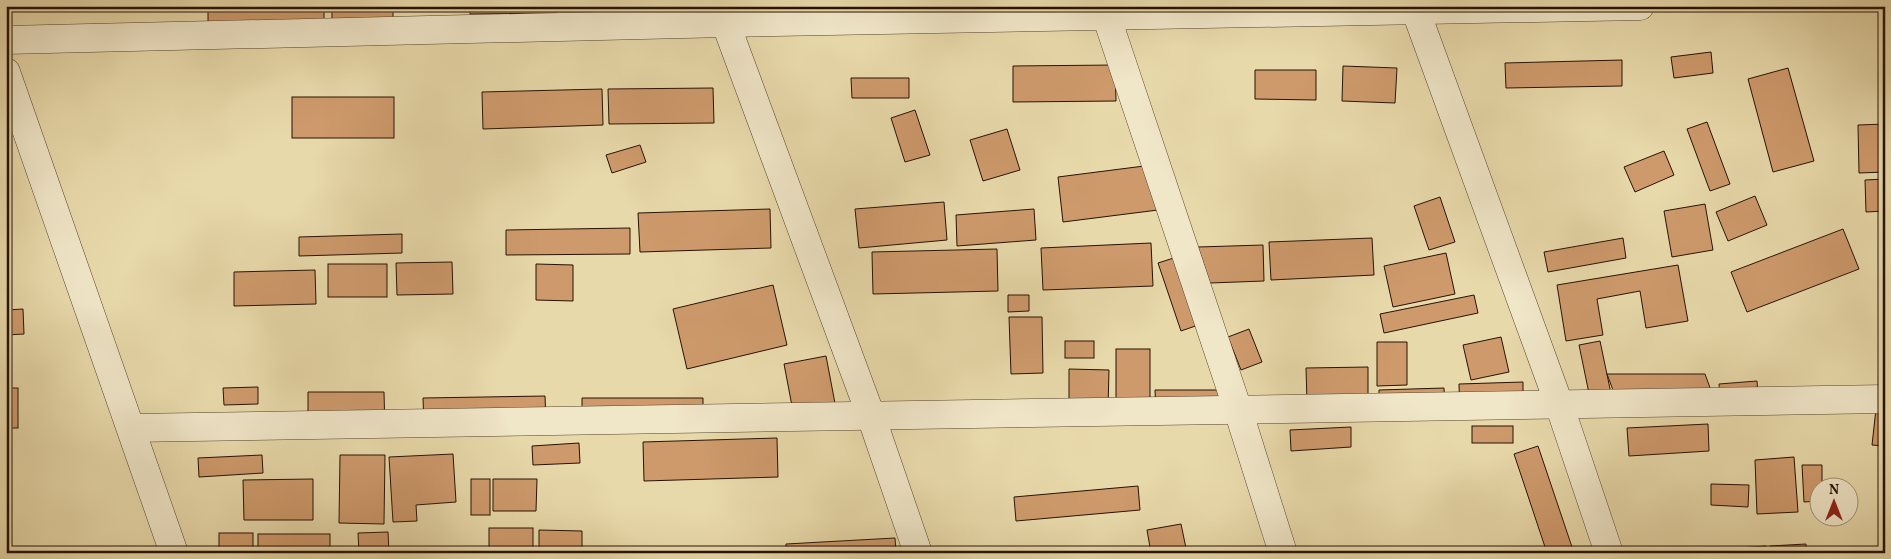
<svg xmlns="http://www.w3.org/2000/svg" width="1891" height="559" font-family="Vollkorn,serif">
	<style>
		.building { fill: #ce9a6c; stroke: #261205 }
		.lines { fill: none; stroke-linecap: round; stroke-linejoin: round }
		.minor-casing { stroke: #56442e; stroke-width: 29 }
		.minor { stroke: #f0e6c8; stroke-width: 28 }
	</style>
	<rect width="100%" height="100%" fill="#e8d9aa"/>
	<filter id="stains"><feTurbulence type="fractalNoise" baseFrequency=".004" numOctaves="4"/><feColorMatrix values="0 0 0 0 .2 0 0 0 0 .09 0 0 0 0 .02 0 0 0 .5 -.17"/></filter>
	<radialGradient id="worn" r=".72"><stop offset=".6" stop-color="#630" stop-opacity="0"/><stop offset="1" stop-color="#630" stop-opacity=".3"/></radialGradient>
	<g class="building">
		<rect x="208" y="6" width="116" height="17"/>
		<rect x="332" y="6" width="61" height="18"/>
		<polygon points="470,6 556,6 556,13 470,14"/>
		<polygon points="1711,52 1713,73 1674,78 1671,57"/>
		<polygon points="1622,60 1622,86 1506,88 1505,63"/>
		<polygon points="1115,65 1116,101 1013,102 1013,66"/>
		<polygon points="1343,66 1397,68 1395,103 1342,101"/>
		<polygon points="1788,68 1814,161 1773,172 1748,79"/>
		<polygon points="1255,70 1316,70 1316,100 1255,99"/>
		<polygon points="851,78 909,78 909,98 852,98"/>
		<polygon points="713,88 714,123 609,124 608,89"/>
		<polygon points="602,89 603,125 483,129 482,92"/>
		<rect x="292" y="97" width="102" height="41"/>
		<polygon points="915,110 930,155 905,162 891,118"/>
		<polygon points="1707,122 1730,184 1710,191 1687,129"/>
		<polygon points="1885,124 1885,172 1859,173 1858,125"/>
		<polygon points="1007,129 1020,170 983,181 970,140"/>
		<polygon points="640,145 646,162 612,173 606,155"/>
		<polygon points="1664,151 1674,175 1635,192 1624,167"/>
		<polygon points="1152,165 1158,210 1063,222 1058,177"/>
		<polygon points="1885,179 1885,211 1866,212 1865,180"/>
		<polygon points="1755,196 1767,225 1728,241 1716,212"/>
		<polygon points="1440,197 1455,242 1429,250 1414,206"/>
		<polygon points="944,202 947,240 859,248 855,209"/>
		<polygon points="1705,204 1713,250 1672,257 1664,211"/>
		<polygon points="770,209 771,248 640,252 638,213"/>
		<polygon points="1034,209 1036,240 957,246 956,215"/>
		<polygon points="630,228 630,254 506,255 506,230"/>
		<polygon points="1843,229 1859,269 1747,312 1731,272"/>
		<polygon points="402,234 402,253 299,256 299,237"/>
		<polygon points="1372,238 1374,275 1271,280 1269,242"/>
		<polygon points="1623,238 1626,258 1548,272 1544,252"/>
		<polygon points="1151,243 1153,286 1043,290 1041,248"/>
		<polygon points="1263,245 1264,281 1210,283 1198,247"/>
		<polygon points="997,249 998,291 873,294 872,252"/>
		<polygon points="1446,253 1455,294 1393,307 1384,266"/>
		<polygon points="1180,256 1204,323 1181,331 1158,263"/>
		<polygon points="452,262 453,294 397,295 396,263"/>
		<rect x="328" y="264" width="59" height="33"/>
		<polygon points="536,264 573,265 573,301 536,300"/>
		<polygon points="1678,265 1688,321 1646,328 1640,291 1597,299 1603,335 1566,341 1557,285"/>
		<polygon points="315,270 316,304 234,306 234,272"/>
		<polygon points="773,285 787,345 687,369 673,309"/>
		<polygon points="1008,295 1029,295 1029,311 1008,312"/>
		<polygon points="1474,295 1478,313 1384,333 1380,314"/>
		<polygon points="23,309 24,334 6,335 6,310"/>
		<polygon points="1009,317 1042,317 1043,373 1011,374"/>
		<polygon points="1249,329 1262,362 1241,370 1228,337"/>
		<polygon points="1501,337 1509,372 1471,380 1463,345"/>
		<rect x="1065" y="341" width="29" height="17"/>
		<polygon points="1600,341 1613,403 1592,408 1579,345"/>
		<polygon points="1377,342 1407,342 1407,385 1377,386"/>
		<rect x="1116" y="349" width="34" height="65"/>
		<polygon points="826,356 838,419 796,427 784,364"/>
		<polygon points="1368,367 1368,402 1307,403 1306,368"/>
		<polygon points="1069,369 1109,370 1108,408 1069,408"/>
		<polygon points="1607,374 1705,374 1717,407 1620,409"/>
		<polygon points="1757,381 1759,406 1721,409 1719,384"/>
		<polygon points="1523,382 1523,412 1460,414 1459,384"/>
		<polygon points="258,387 258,404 224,405 223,388"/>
		<rect x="6" y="388" width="12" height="40"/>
		<polygon points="1444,388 1445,408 1379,411 1379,390"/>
		<polygon points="1155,390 1224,390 1225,412 1156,413"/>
		<polygon points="308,392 384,392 385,432 308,432"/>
		<polygon points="545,396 546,423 424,425 423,398"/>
		<polygon points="582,398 703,398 703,422 582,423"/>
		<polygon points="1876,409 1885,410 1885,446 1872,445"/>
		<polygon points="1708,424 1709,451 1629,456 1627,428"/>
		<rect x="1472" y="426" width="41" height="17"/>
		<polygon points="1351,427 1351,447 1291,451 1290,430"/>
		<polygon points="777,438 778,477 644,481 643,442"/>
		<polygon points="579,443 580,463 533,465 532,446"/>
		<polygon points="1538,446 1574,553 1547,553 1514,454"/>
		<polygon points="453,454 456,502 416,505 417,521 393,522 389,457"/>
		<polygon points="262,455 263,473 199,477 198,458"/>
		<polygon points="340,455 385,455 384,524 339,523"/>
		<polygon points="1794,457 1798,512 1757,514 1755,460"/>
		<polygon points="1802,465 1822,465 1822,486 1818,486 1818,501 1804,502"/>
		<polygon points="313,479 313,520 244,520 243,480"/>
		<rect x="471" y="479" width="19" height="36"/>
		<polygon points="493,479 537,479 536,511 493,511"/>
		<polygon points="1711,484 1749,485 1748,507 1711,505"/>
		<polygon points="1138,486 1140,510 1016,521 1014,497"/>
		<polygon points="1181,524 1187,553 1151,553 1147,530"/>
		<rect x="489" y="528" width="44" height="25"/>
		<polygon points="539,530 582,531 582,553 539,553"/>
		<polygon points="388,532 389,553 359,553 358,533"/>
		<rect x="219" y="533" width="34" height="20"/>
		<rect x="258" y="534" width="72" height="19"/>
		<polygon points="895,538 896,553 786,553 786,544"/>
		<polygon points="1806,544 1806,553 1771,553 1770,546"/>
		<polygon points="1766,546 1766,553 1692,553 1692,551"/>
		<polygon points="1142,550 1143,553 1126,553"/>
		<polygon points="1885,550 1885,553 1854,553 1854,552"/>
	</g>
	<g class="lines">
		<g class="minor-casing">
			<g id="minor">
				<polyline points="1103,6 1238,410 1283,553"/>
				<polyline points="1414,6 1559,404 1609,553"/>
				<polyline points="720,8 871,416 918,553"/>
				<polyline points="6,40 726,23 1640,6"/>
				<polyline points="6,72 174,553"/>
				<polyline points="131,428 1885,399"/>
			</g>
		</g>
		<use href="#minor" class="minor"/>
	</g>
	<rect width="1891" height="559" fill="none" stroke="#e8d9aa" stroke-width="25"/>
	<rect x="8" y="8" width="1876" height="544" fill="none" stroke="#261205" stroke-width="2.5"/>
	<rect x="12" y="12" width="1866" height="534" fill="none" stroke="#261205"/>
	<g transform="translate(1834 502)"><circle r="24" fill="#f0e6c8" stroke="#9f917a"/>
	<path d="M0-4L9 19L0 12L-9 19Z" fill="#8f2418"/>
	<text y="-8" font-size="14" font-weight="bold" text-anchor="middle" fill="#261205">N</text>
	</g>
	<rect width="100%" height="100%" filter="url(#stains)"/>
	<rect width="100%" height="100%" fill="url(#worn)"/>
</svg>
